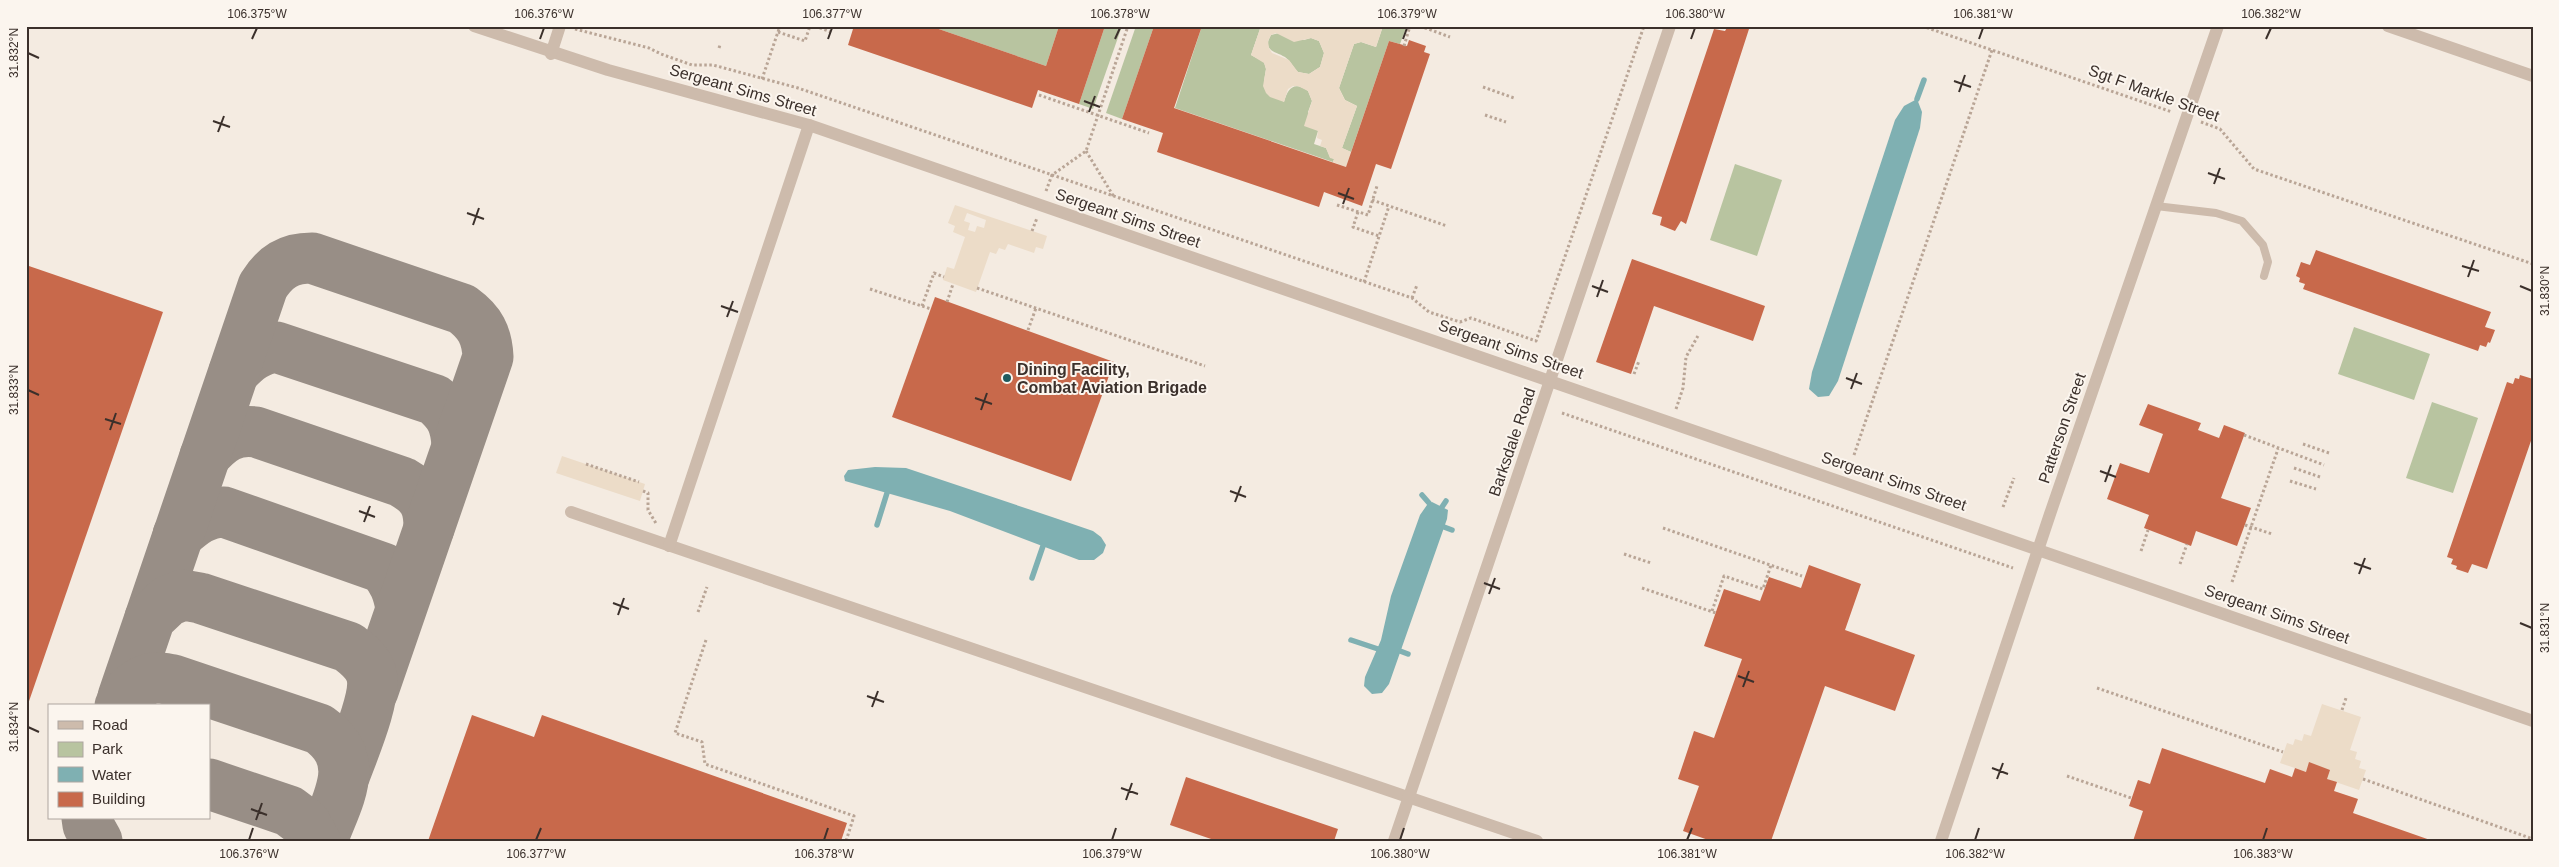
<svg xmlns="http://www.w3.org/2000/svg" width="2559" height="867" font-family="Arial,sans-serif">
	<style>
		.green { fill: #b8c4a0 }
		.plaza { fill: #ecdcc8; fill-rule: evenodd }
		.water { fill: #7fb0b2 }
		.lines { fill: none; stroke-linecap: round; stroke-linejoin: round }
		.stream { stroke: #7fb0b2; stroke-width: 5.5 }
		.taxiway { stroke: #988e86; stroke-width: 51 }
		.building { fill: #c8694b }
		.path { stroke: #b9a596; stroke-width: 3; stroke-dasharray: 2.5 2.5; stroke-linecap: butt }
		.service { stroke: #cdbbac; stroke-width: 8 }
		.minor { stroke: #cdbbac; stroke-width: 12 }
		.ticks { fill: none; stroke: #3b302b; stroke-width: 2 }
		.poi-dot { fill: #1f5a5e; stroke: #fbf5ee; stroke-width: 2 }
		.labels { text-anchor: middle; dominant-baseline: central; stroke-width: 4; stroke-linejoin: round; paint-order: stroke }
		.street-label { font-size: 16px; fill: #3b302b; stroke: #fbf5ee }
		.poi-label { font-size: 16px; font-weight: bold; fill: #3b302b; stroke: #fbf5ee; text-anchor: start }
		.neatline { fill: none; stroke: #3b302b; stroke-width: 2 }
		.ticks-label { font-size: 12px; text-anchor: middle; fill: #3b302b }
	</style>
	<rect width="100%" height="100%" fill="#f4ebe1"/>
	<g class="green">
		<polygon points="930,26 1059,26 1046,66"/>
		<polygon points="1105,26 1122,26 1093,109 1079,104"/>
		<polygon points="1136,26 1154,26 1122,119 1106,113"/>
		<path d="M1202,26H1261L1251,55L1264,62L1266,69L1264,81L1284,102C1288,88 1294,81 1308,91L1312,101L1308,112L1318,131L1314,144L1326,148L1330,157L1334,159L1333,162L1175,108Z"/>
		<polygon points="1383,26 1406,28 1400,44 1389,41 1351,152 1342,148 1357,106 1345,100 1339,88 1354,44 1361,42 1376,47"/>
		<path d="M1279,33L1304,40L1311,38L1319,41L1324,53L1320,67L1309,74L1298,72C1293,68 1291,61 1285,57C1275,51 1262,51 1271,35Z"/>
		<polygon points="1735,164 1782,180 1757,256 1710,240"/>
		<polygon points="2354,327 2430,354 2414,400 2338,374"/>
		<polygon points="2432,402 2478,418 2453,493 2406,478"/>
	</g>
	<g class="plaza">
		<path d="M1261,26H1383L1376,47L1361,42L1354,44L1339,88L1345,100L1357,106L1342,148L1351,152L1346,167L1333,162L1334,159L1330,158L1326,148L1320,146L1322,140L1317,138L1318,131L1304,126L1312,101L1308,91L1298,86H1293L1288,89L1284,102L1270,97L1266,93L1263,86L1266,69L1264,63L1251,55ZM1276,33L1294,42L1311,38L1319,41L1324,53L1320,67L1309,74L1298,72L1289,60L1272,53L1269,48L1268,41L1271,35Z"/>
		<path d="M955,205L1047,236L1043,249L1036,247L1034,253L1008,244L1005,250L999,248L996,254L990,252L976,292L943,280L947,267L954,269L965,237L953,232L955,226L948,223ZM967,213L986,220L984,228L977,226L975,232L968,230L970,223L964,221Z"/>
		<polygon points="562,456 645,484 640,501 556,473"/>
		<polygon points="2322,704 2361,717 2350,750 2357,752 2355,759 2361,761 2359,768 2366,770 2359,790 2280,763 2287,743 2293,745 2295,739 2302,741 2304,734 2311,736"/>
	</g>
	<g class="water">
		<polygon points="1917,99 1922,112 1920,128 1838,381 1829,396 1818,397 1809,389 1812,372 1895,120 1904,106"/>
		<polygon points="875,467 906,468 1055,518 1093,531 1101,537 1106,545 1103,553 1094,560 1079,560 950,511 845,481 844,476 848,470"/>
		<polygon points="1432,502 1448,510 1447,519 1389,684 1382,693 1372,694 1364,686 1365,677 1381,640 1391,596 1420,515 1427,505"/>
	</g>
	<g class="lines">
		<g class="stream">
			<polyline points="1917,99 1924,80"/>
			<polyline points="1422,495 1429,503"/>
			<polyline points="1442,507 1446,501"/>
			<polyline points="877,525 887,493"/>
			<polyline points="1444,527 1452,530"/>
			<polyline points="1032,578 1043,546"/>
			<polyline points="1351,640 1378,649"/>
			<polyline points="1400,651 1408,654"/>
		</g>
		<g class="taxiway">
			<path d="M234,372C247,358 257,350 276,347L435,400C451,415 455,422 457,444"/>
			<path d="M205,456C220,439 233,429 256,432L402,482C423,494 429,504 429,528"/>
			<path d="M178,535C193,522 203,513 224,512L383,568C394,581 398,591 401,608"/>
			<path d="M150,618L263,286C275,267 288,258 312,258L462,309C480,322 487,335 488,357L373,691"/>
			<path d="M123,697L150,618L168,601L183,595L200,598L348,647C357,654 367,661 371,673C378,694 353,752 345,774"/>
			<path d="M120,706C124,693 139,681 153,678C159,677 167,679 173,680L319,729C364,761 337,799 322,841"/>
			<polyline points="209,784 289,811 305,823 315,841"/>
			<polyline points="87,818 88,825 97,841"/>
		</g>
	</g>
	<g class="building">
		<polygon points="846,26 930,26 1046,66 1059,26 1105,26 1079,104 1038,90 1032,108 848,45 853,29"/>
		<polygon points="1154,26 1202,26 1174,108 1346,167 1389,41 1407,46 1409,40 1426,46 1424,52 1430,54 1391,169 1376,164 1362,206 1324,192 1319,207 1157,152 1163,133 1122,119"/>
		<polygon points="1728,26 1749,29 1686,224 1681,221 1675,231 1660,225 1662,217 1652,214 1714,29 1725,31"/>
		<polygon points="2316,250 2491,312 2485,327 2495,330 2490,343 2488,342 2486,347 2480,345 2478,351 2303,289 2305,284 2299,282 2300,278 2296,276 2301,262 2310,265"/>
		<polygon points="1632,259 1765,306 1753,341 1654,306 1631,374 1596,362"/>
		<polygon points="26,265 163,312 27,707 26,707"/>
		<polygon points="935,297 1114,362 1071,481 892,417"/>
		<polygon points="2520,375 2533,379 2533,435 2487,569 2472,564 2468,573 2456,569 2457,566 2451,564 2453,559 2447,557 2507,382 2513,384 2515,378 2519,379"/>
		<polygon points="2148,404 2201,423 2198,430 2219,438 2224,425 2245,433 2221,498 2251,508 2237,546 2196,531 2191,546 2144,528 2149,515 2107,499 2120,463 2149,473 2163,434 2139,425"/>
		<polygon points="1809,565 1861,584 1845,630 1915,655 1895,711 1825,686 1771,841 1711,841 1683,831 1699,786 1678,779 1694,731 1714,738 1742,659 1704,646 1724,589 1760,601 1769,577 1801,588"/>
		<polygon points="472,715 534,737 542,715 847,823 841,841 428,841"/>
		<polygon points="2162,748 2265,783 2270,769 2292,777 2295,768 2306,772 2309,762 2330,770 2327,779 2337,782 2334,791 2358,799 2353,813 2433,841 2133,841 2143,811 2129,806 2138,780 2150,784"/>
		<polygon points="1186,777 1338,829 1334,841 1217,841 1170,825"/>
	</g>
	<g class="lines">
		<g class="path">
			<polyline points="815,26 831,32"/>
			<polyline points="1420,26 1450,37"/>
			<polyline points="1922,26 2172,112"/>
			<polyline points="575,29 649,48 661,54 692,65 713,65 798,88 1412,298 1429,312 1460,322 1471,318 1536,341 1644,26"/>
			<polyline points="778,32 805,41 810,26"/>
			<polyline points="1404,46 1410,26"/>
			<polyline points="719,48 720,45"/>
			<polyline points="762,79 780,26"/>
			<polyline points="1483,87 1514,98"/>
			<polyline points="1039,95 1149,133"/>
			<polyline points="1485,115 1506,122"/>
			<polyline points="2201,122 2220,129 2254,169 2533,264"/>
			<polyline points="1086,151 1114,197"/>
			<polyline points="1046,191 1052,175 1086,151 1128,26"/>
			<polyline points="1372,200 1447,226"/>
			<polyline points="1337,205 1368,215 1377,186"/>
			<polyline points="1358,212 1353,227 1379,236"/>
			<polyline points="1032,231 1037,218"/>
			<polyline points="1364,282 1389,206"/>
			<polyline points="977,288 1205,366"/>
			<polyline points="870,289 931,309"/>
			<polyline points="1412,298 1417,285"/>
			<polyline points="947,302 953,284"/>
			<polyline points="922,306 934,273 944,277"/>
			<polyline points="1028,330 1036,308"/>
			<polyline points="1634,374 1639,361"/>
			<polyline points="1676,409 1683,388 1686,357 1699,334"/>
			<polyline points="1562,413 2013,568"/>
			<polyline points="2244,435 2324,465"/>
			<polyline points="2303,444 2329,453"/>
			<polyline points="1854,455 1992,50"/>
			<polyline points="586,464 639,482"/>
			<polyline points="2294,468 2320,477"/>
			<polyline points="2290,481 2316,489"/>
			<polyline points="643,491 648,493 648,510 657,525"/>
			<polyline points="2003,507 2014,478"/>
			<polyline points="2245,525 2272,534"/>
			<polyline points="1663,528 1802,576"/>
			<polyline points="2141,551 2148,530"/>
			<polyline points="1624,554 1651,563"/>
			<polyline points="2180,564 2187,544"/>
			<polyline points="2232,582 2278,449"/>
			<polyline points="1642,588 1716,613"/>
			<polyline points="1712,611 1724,576 1763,589 1771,565"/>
			<polyline points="698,612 707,587"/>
			<polyline points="706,640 675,733 702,742 705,764 854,816 846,841"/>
			<polyline points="2097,688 2283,752"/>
			<polyline points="2342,710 2346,698"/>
			<polyline points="2067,776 2131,798"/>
			<polyline points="2363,779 2533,839"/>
		</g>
		<polyline class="service" points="2156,206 2216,213 2242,221 2263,245 2268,262 2264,276"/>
		<g class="minor">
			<polyline points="474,26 608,70 809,125 2533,721"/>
			<polyline points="2388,26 2533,76"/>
			<polyline points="551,54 560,26"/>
			<polyline points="571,512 1537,841"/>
			<polyline points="669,546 809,125"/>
			<polyline points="1394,841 1670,26"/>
			<polyline points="1941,841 2050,514 2218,26"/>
		</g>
	</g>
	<path class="ticks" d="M252,39L257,28M540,39L544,28M828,39L832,28M1115,39L1120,28M1403,39L1407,28M1691,39L1695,28M1979,39L1983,28M2266,39L2271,28M28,53L39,58M1954,81L1971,87M1959,92L1965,75M1084,101L1100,107M1089,112L1095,96M213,121L230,127M218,132L224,116M2208,173L2225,179M2214,184L2220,168M1338,193L1354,199M1343,204L1349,188M467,213L484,219M473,225L479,208M2462,266L2479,271M2468,277L2474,260M1592,286L1608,292M2520,286L2532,291M1597,297L1603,280M721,306L738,312M727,317L733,301M1846,378L1862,384M1851,389L1857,373M28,390L39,395M975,398L992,404M981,410L987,393M105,419L121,424M110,430L116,413M2100,471L2116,477M2105,482L2111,465M1230,491L1246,497M1235,502L1241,486M359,511L375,517M364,522L370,506M2354,563L2371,569M2359,574L2365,558M1484,583L1500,589M1489,594L1495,578M613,603L629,609M618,615L624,598M2520,623L2532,628M1738,676L1754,682M1743,687L1749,671M867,696L884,702M872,707L878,691M28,727L39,732M1992,768L2008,774M1997,779L2003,763M1121,788L1138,794M1126,800L1132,783M251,809L267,815M256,820L262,803M249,840L253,828M536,840L541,828M824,840L828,828M1112,840L1116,828M1400,840L1404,828M1687,840L1692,828M1975,840L1979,828M2263,840L2267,828"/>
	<circle class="poi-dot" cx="1007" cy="378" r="5"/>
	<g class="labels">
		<g class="street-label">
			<text transform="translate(743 90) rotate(16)">Sergeant Sims Street</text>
			<text transform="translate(2154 93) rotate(20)">Sgt F Markle Street</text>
			<text transform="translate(1128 218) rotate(19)">Sergeant Sims Street</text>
			<text transform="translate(1511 349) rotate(19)">Sergeant Sims Street</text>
			<text transform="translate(2062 428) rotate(-71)">Patterson Street</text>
			<text transform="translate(1512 442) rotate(-71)">Barksdale Road</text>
			<text transform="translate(1894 481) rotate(19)">Sergeant Sims Street</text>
			<text transform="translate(2277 614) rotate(19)">Sergeant Sims Street</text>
		</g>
		<g class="poi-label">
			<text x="1017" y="369">Dining Facility,<tspan x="1017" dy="18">Combat Aviation Brigade</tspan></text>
		</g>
	</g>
	<rect width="2559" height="867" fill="none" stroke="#fbf5ee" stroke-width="55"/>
	<rect x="48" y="704" width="162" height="115" fill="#fbf5ee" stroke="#aea6a0"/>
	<rect x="58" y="721" width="25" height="8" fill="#cdbbac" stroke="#aea6a0"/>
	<text x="92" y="730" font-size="15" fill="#3b302b">Road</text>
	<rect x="58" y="742" width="25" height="15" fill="#b8c4a0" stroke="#aea6a0"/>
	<text x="92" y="754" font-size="15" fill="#3b302b">Park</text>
	<rect x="58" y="767" width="25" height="15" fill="#7fb0b2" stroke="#aea6a0"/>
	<text x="92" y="780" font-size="15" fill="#3b302b">Water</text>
	<rect x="58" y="792" width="25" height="15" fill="#c8694b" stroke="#aea6a0"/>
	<text x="92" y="804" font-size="15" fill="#3b302b">Building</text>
	<rect x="28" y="28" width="2504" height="812" class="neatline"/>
	<g class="ticks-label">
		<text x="257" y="18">106.375°W</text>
		<text x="544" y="18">106.376°W</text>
		<text x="832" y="18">106.377°W</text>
		<text x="1120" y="18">106.378°W</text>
		<text x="1407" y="18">106.379°W</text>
		<text x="1695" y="18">106.380°W</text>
		<text x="1983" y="18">106.381°W</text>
		<text x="2271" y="18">106.382°W</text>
		<text transform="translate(14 53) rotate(-90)" y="4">31.832°N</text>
		<text transform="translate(2545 291) rotate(-90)" y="4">31.830°N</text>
		<text transform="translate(14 390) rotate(-90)" y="4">31.833°N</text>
		<text transform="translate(2545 628) rotate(-90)" y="4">31.831°N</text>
		<text transform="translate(14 727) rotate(-90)" y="4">31.834°N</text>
		<text x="249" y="858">106.376°W</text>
		<text x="536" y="858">106.377°W</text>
		<text x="824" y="858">106.378°W</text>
		<text x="1112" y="858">106.379°W</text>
		<text x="1400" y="858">106.380°W</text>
		<text x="1687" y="858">106.381°W</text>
		<text x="1975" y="858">106.382°W</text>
		<text x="2263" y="858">106.383°W</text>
	</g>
</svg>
